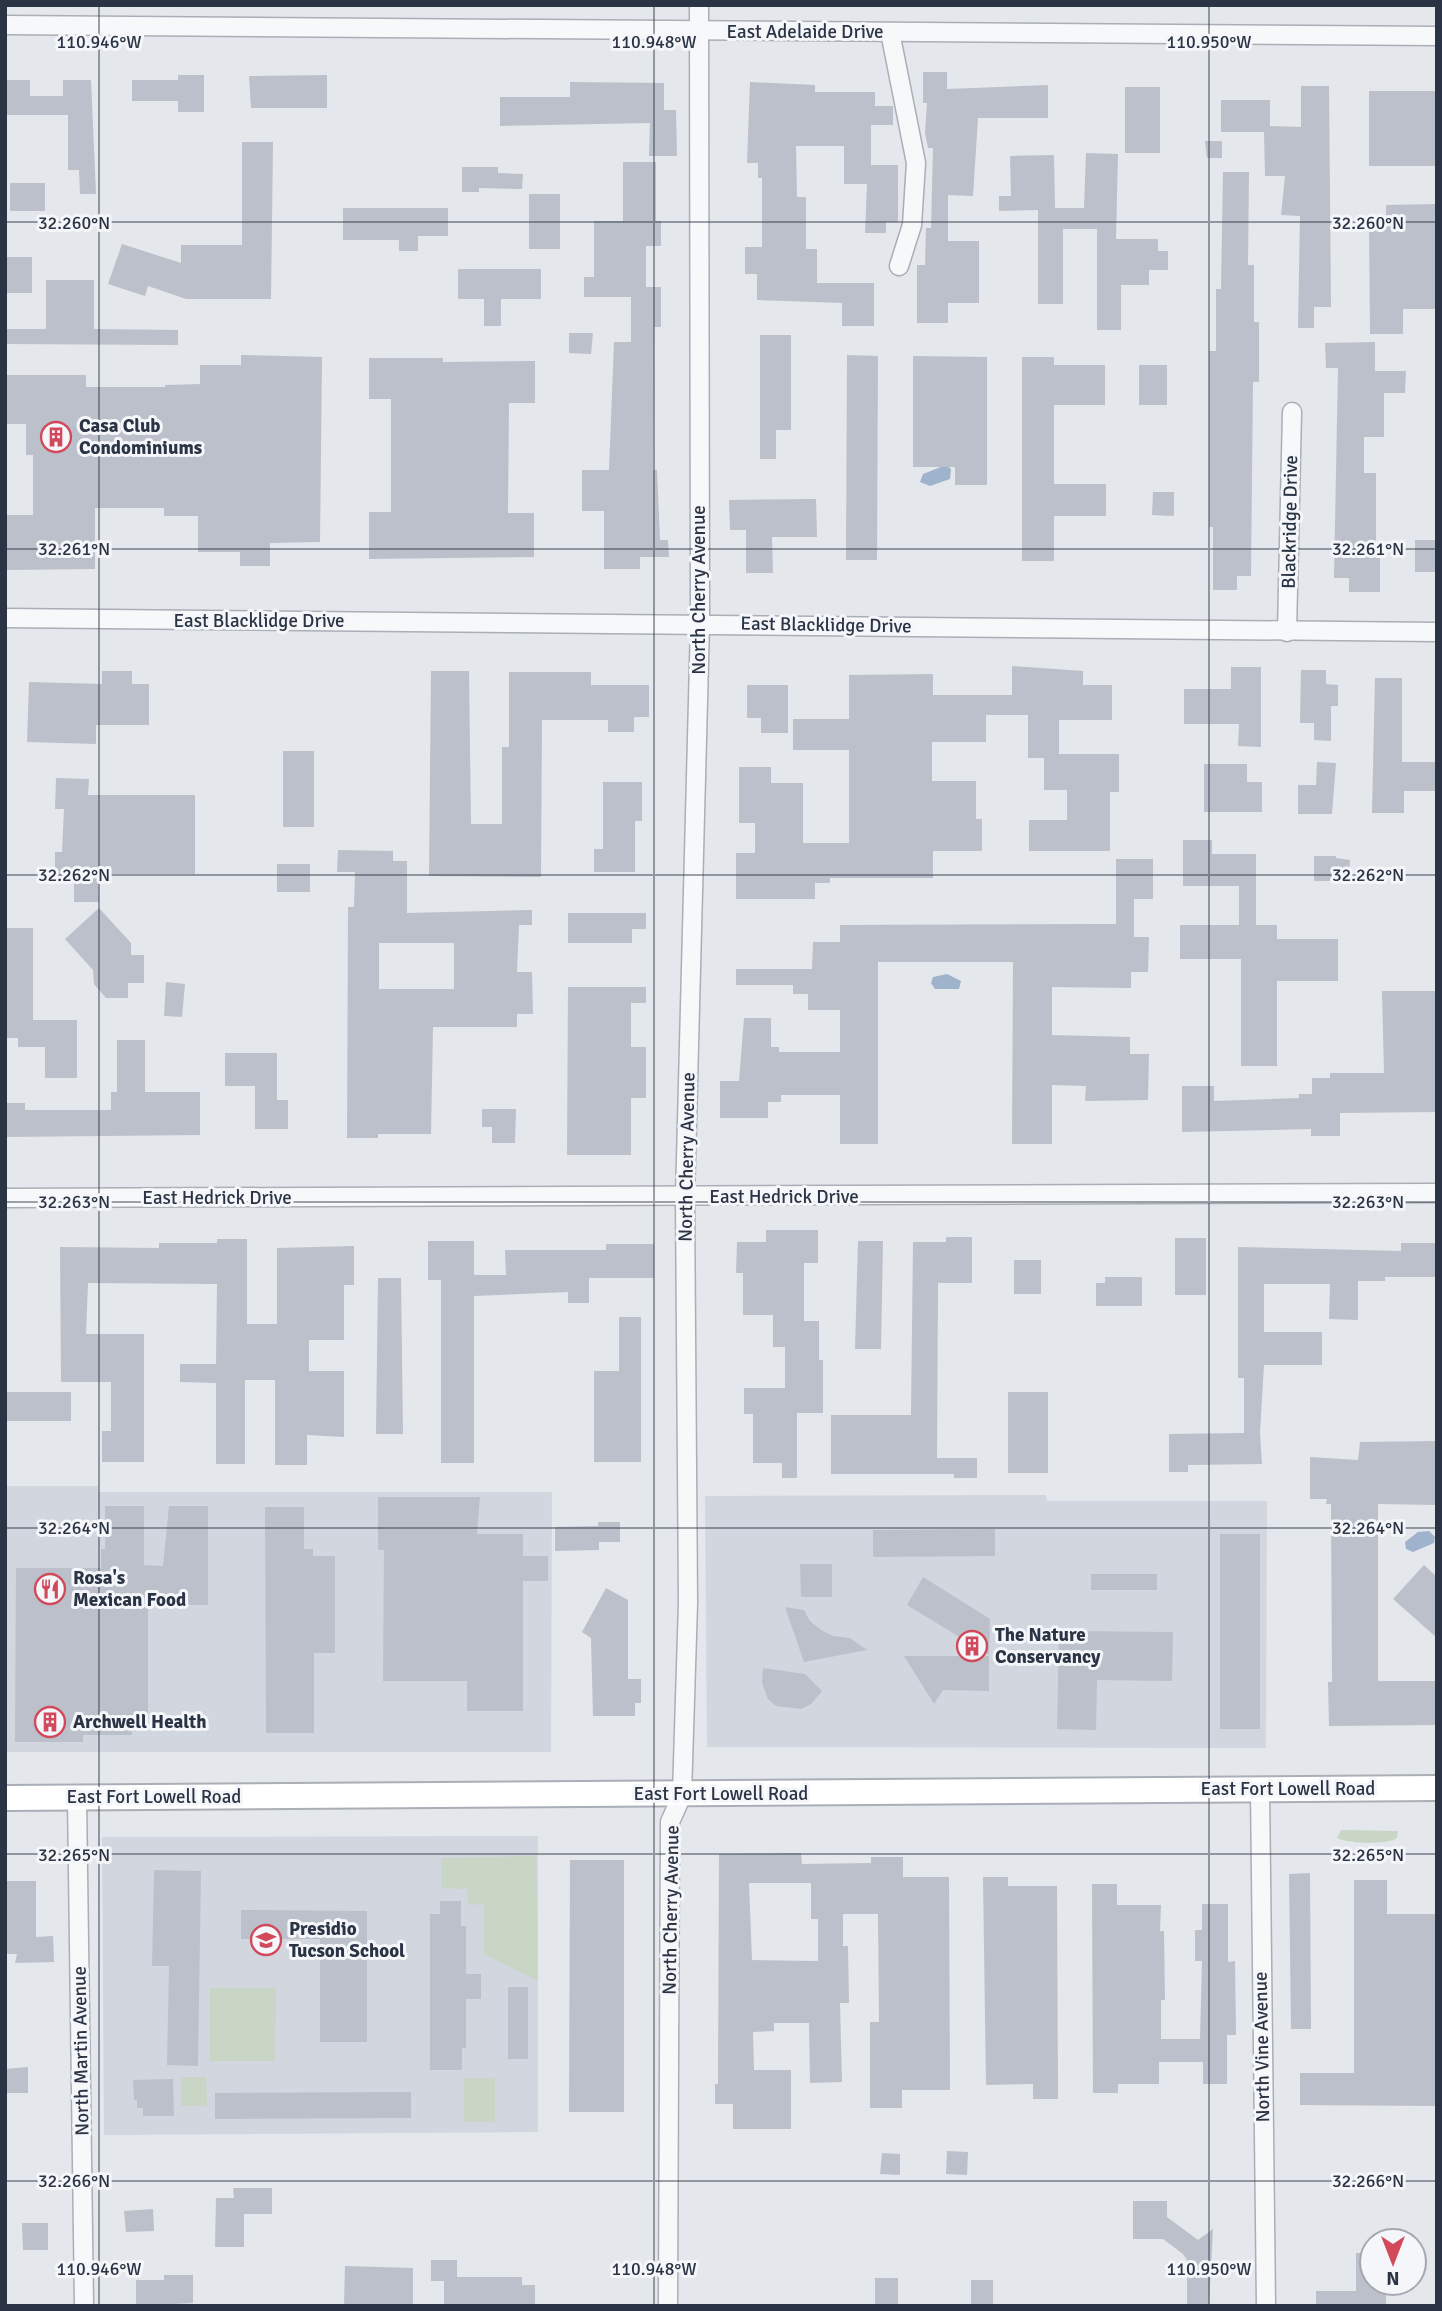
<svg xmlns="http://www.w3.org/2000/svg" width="1442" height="2311" font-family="Signika,sans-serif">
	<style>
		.built { fill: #d2d6de }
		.green { fill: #c9d6c5 }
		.water { fill: #9fb4cc }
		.building { fill: #bbc0ca; fill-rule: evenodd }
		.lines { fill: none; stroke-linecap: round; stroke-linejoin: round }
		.street-casing { stroke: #a9aeb7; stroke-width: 21 }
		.secondary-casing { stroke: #a9aeb7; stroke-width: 28 }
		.street { stroke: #f7f8fa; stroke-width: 18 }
		.secondary { stroke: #fff; stroke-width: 24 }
		.ticks { fill: none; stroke: #2b3445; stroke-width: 2; stroke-opacity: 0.45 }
		.labels { text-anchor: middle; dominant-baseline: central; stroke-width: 6; stroke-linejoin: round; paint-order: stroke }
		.street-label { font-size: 19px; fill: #2b3445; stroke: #f4f6f9 }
		.poi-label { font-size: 19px; font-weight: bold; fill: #2b3445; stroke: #f4f6f9; text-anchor: start }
		.ticks-label { font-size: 18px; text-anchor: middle; fill: #2b3445; stroke: #f4f6f9; stroke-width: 6; stroke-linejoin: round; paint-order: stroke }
	</style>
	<rect width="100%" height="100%" fill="#e4e7ec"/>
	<g class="built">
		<polygon points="5,1486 98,1486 99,1492 552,1492 551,1752 5,1752"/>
		<polygon points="1046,1495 1047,1501 1267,1501 1266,1748 707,1747 705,1496"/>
		<polygon points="538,1836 538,2132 104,2135 102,1837"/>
	</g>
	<g class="green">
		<path d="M1341,1830L1398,1831L1397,1838C1387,1845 1348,1844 1337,1838Z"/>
		<polygon points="536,1856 538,1981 484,1954 484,1905 468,1904 467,1889 442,1888 441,1858"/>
		<polygon points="210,1988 276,1988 275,2061 210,2061"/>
		<polygon points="181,2077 206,2077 207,2106 181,2106"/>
		<rect x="464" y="2078" width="31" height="44"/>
	</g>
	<g class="water">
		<polygon points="946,465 951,469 950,479 930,486 920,482 923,474"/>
		<polygon points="947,974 961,981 959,989 935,989 931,983 933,977"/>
		<polygon points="1429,1531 1435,1537 1434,1543 1413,1552 1406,1549 1405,1542 1418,1532"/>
	</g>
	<g class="building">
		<polygon points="923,72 947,72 947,89 1048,85 1048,118 978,118 973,196 948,195 948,241 979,241 979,303 948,303 948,323 917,323 917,265 925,265 926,228 931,228 933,148 928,148 925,133 927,103 923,103"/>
		<polygon points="178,75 204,75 204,112 178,112 178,101 132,101 132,80 178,80"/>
		<polygon points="327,75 327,108 251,108 249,76"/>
		<polygon points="5,80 30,80 30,96 63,96 63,80 91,80 96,194 80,194 79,170 68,170 68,115 5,115"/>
		<polygon points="570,82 664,83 664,110 676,110 677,156 649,156 650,123 500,126 500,97 570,97"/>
		<polygon points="750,82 815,85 815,92 875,92 875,106 893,106 893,125 871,125 871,165 898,165 898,222 886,222 886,233 865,233 867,184 844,184 844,146 796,146 797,197 806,197 806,249 817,249 817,283 874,283 874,326 842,326 842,303 757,300 757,274 745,274 745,247 762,247 762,178 758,178 758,163 747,163"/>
		<polygon points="1301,86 1329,86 1331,307 1314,307 1314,328 1298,328 1300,216 1281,215 1285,176 1265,176 1264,132 1221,132 1221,100 1270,100 1270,126 1301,127"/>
		<rect x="1125" y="87" width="35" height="66"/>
		<rect x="1369" y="91" width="68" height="75"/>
		<polygon points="1205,141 1222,141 1222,158 1207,158"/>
		<polygon points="242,142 273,142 271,299 186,299 148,286 145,296 108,284 122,244 181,263 181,245 242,245"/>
		<polygon points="1086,153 1118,154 1116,239 1158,239 1158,251 1168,251 1168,270 1149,270 1149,285 1121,285 1121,330 1097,330 1097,229 1063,229 1063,304 1038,304 1038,210 999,211 999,196 1011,196 1010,156 1054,155 1055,208 1084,208"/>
		<polygon points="623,162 656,162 656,221 661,221 661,246 646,246 646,287 661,287 661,327 654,327 653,470 657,470 660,540 668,540 669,557 640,557 640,569 604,569 604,511 582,511 582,470 609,470 614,342 631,342 631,297 584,297 584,277 594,277 594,221 623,221"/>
		<polygon points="462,167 498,167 498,173 523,174 522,189 479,188 479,192 462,192"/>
		<polygon points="1223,172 1249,172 1248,265 1254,265 1254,322 1259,322 1259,382 1253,382 1251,576 1237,576 1237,590 1213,590 1213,527 1209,527 1209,351 1216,351 1216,289 1221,289"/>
		<rect x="10" y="183" width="35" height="28"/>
		<rect x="529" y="194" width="31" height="55"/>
		<polygon points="1437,204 1437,309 1403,309 1403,334 1370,334 1369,222 1386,222 1386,205"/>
		<polygon points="343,208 448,208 448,236 418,236 418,251 399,251 399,240 343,240"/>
		<rect x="5" y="257" width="27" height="36"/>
		<polygon points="458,269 541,269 541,299 501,299 501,326 484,326 484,299 458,299"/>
		<polygon points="46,280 94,280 94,329 178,330 178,345 5,344 5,329 46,329"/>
		<polygon points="569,333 593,333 591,354 569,353"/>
		<polygon points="760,335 791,335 791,430 776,430 776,459 760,459"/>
		<polygon points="1375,342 1375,371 1406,371 1405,393 1384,393 1384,437 1364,437 1364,473 1376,473 1376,553 1380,553 1380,592 1349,592 1349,578 1334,578 1338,368 1326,368 1325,343"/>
		<polygon points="241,355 322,357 320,542 270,543 270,566 240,566 240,552 198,552 198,516 164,516 164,508 95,508 95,569 5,570 5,515 33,515 33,455 26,455 26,424 5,424 5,375 86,375 86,387 165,387 165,385 200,384 200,365 241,365"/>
		<polygon points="847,355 878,356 877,560 846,560"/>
		<polygon points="913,356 987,357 987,485 955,485 955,467 913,467"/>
		<polygon points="1022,357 1054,357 1054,365 1105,365 1105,405 1054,405 1054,484 1106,484 1106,516 1054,516 1054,561 1022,561"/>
		<polygon points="369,358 443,358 443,362 535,361 535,403 509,403 508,513 534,513 534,557 369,559 369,512 391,512 391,399 369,399"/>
		<rect x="1139" y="365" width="28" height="40"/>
		<polygon points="1153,492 1174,492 1174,516 1152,515"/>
		<polygon points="816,499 817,537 772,537 773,573 746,573 746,530 730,530 729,500"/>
		<rect x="1415" y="540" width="22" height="32"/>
		<polygon points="1012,666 1083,671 1083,685 1112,685 1112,720 1059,720 1059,754 1119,754 1119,792 1110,792 1110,851 1029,851 1029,820 1067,820 1067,790 1044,790 1044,758 1028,758 1028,715 986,715 986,742 932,742 932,781 976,781 976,819 982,819 982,851 933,851 933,878 830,878 830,883 815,883 815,899 736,899 736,853 755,853 755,823 739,823 739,767 771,767 771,783 803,783 803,843 849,843 849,750 793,750 793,719 849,719 849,675 933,674 933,695 1012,695"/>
		<polygon points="1231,667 1261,667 1261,747 1238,746 1239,724 1184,724 1184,689 1231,689"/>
		<polygon points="1301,670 1326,670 1326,684 1338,685 1338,706 1331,706 1331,741 1314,740 1314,723 1300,723"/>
		<polygon points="102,671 132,671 132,684 149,684 149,725 96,725 96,744 27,742 29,682 102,684"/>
		<polygon points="431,671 469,671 471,824 502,824 502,747 509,747 509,672 591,672 591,685 649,685 649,717 634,717 634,732 608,732 608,720 542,720 541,877 429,876"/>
		<polygon points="1375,678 1402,678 1402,762 1437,762 1437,791 1404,791 1404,813 1372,813"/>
		<polygon points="747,685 788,685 788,733 761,733 761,718 747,718"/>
		<rect x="283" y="751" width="31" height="76"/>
		<polygon points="1317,762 1336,763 1332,814 1298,814 1298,785 1316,785"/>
		<polygon points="1204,764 1247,764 1247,782 1262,782 1262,812 1204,812"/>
		<polygon points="56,778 89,779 88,795 195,795 195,874 98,874 99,902 74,902 74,882 55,882 55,852 62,852 64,809 55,809"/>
		<polygon points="603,782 642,782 642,821 635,821 635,872 594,872 594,849 603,849"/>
		<polygon points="1183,840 1212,840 1212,854 1256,854 1256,925 1277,925 1277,939 1338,939 1338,981 1277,981 1277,1066 1241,1066 1241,959 1180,959 1180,925 1239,925 1239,886 1183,886"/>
		<path d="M338,850L393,851V861H407V913L532,910V925H519L517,972H532L533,1014H517V1027H433L431,1134H378V1138H347L348,907H354L355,872H337ZM379,943H454V989H379Z"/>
		<polygon points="1314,856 1336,856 1336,858 1350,860 1349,877 1336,876 1336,881 1314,881"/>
		<polygon points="1116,859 1153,859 1153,899 1134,899 1134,937 1149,937 1148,972 1131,972 1131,988 1052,987 1052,1035 1130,1037 1130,1054 1149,1054 1148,1100 1085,1101 1086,1086 1052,1085 1052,1144 1012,1144 1013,962 878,962 878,1144 840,1144 840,1095 781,1095 781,1102 768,1102 768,1118 720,1118 720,1081 739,1081 744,1018 771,1018 771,1047 779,1047 779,1052 840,1052 840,1010 808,1010 808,994 793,994 793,985 736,985 736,969 812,969 813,942 840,942 840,925 1116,924"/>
		<rect x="277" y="864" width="33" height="28"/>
		<polygon points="99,908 131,943 131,955 144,955 144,983 128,983 128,998 106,998 94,984 93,970 65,939"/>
		<polygon points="568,913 646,913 646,929 632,929 632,943 568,943"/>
		<polygon points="5,928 33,928 33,1020 77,1020 77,1078 45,1078 45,1047 18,1047 18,1038 5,1038"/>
		<polygon points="166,982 185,984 182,1017 164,1016"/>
		<polygon points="568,987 646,987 646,1003 631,1003 631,1047 646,1047 646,1098 631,1098 631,1155 567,1155"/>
		<polygon points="1382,991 1437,991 1437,1112 1340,1113 1340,1136 1311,1136 1311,1129 1182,1132 1182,1086 1214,1086 1214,1101 1299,1098 1299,1094 1312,1094 1312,1078 1330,1078 1330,1073 1384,1073"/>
		<polygon points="117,1040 145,1040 145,1092 200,1092 200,1135 5,1137 5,1103 25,1103 25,1110 111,1110 111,1092 117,1092"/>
		<polygon points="225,1053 277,1053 277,1100 288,1100 288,1129 255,1129 255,1086 225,1086"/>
		<polygon points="482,1109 516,1109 515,1143 492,1143 492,1127 482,1127"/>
		<polygon points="766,1230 818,1230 818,1263 804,1263 804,1321 819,1321 819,1360 823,1360 823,1413 797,1413 797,1478 782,1478 782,1463 753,1463 753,1414 744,1414 744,1388 785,1388 785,1347 773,1347 773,1315 743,1315 743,1273 736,1273 737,1242 766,1242"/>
		<polygon points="946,1237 972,1237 972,1283 938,1283 937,1458 977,1458 977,1478 954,1478 954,1474 831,1474 831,1415 911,1415 913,1242 946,1242"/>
		<rect x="1175" y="1238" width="31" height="57"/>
		<polygon points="217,1239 247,1239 247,1324 277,1324 277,1248 354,1246 354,1285 344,1285 344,1340 309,1340 309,1371 344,1371 344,1437 307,1435 307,1465 275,1465 275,1380 245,1380 245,1464 216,1464 216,1383 180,1382 180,1364 216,1364 217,1284 88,1283 86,1334 144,1334 144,1462 102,1462 102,1431 111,1431 111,1382 61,1382 60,1247 159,1248 159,1243 217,1243"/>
		<polygon points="428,1241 474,1241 474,1275 506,1275 505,1250 606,1250 606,1244 654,1244 654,1278 589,1278 589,1303 568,1303 568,1292 474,1296 474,1463 441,1463 441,1280 428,1280"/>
		<polygon points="858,1241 883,1241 881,1349 855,1349"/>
		<polygon points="1401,1243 1437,1243 1437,1277 1385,1277 1385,1281 1358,1281 1358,1320 1329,1319 1330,1284 1264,1284 1264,1332 1322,1332 1322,1365 1264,1365 1260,1433 1262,1464 1188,1465 1188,1472 1169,1472 1169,1434 1244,1433 1244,1378 1238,1378 1238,1247 1401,1251"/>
		<rect x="1014" y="1260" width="27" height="34"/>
		<polygon points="1105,1277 1142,1277 1142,1306 1096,1306 1096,1283 1105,1283"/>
		<polygon points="378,1278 401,1278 403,1434 376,1434"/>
		<polygon points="619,1317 641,1317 641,1462 594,1462 594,1371 619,1371"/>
		<rect x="5" y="1392" width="66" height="29"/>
		<rect x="1008" y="1392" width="40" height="81"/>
		<polygon points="1437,1441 1437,1505 1378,1504 1378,1681 1437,1681 1437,1725 1329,1726 1328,1682 1332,1682 1331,1504 1326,1504 1327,1499 1310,1499 1310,1457 1358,1460 1360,1442"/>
		<polygon points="378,1497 480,1497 477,1534 523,1534 523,1556 548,1556 548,1581 523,1581 523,1711 467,1711 467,1681 383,1681 384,1550 378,1550"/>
		<polygon points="105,1506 144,1506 144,1565 163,1566 169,1506 208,1506 208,1605 148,1605 148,1718 132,1718 132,1735 83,1735 83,1742 15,1742 16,1568 101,1568 101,1549 105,1549"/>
		<polygon points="265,1507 304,1507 304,1549 313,1549 313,1556 335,1556 335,1653 314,1653 314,1733 266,1733"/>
		<polygon points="598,1522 620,1522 620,1542 599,1542 599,1550 555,1551 555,1527 598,1526"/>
		<polygon points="995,1529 995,1556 873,1557 873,1530"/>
		<rect x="1220" y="1534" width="40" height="195"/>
		<polygon points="800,1564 832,1564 832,1597 801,1597"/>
		<polygon points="1424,1565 1437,1577 1437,1638 1393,1599"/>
		<rect x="1091" y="1574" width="66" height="16"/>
		<polygon points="923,1577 990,1619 989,1655 907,1605"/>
		<polygon points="606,1588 628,1600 628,1679 641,1679 641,1703 635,1703 635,1716 593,1716 591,1638 582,1632"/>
		<polygon points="785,1607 804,1610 810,1621 821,1630 833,1636 850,1638 867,1650 804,1662"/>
		<polygon points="1059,1631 1173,1632 1172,1681 1097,1680 1096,1730 1057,1729"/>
		<polygon points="904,1656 989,1656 989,1691 943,1690 934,1704"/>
		<polygon points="763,1668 805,1674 822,1691 811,1704 801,1709 776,1706 768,1699 762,1683"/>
		<path d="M801,1853L802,1864L871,1863V1857H903V1877H949L950,2090H902V2108H870V2022H879L878,1914H843V1946H848L849,2003H840L842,2082L810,2083L809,2023H774V2031L753,2032L754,2070H791V2129H733V2104H715V2084H718L719,1854ZM749,1883H811V1919H818V1961L752,1960Z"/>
		<polygon points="570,1860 624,1860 624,2112 569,2112"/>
		<polygon points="154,1870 201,1871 198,2066 167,2065 169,1966 152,1966"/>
		<polygon points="1310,1873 1311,2029 1291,2029 1289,1874"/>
		<polygon points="983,1877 1008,1877 1008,1886 1057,1886 1058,2099 1033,2099 1033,2084 986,2085"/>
		<polygon points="1354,1880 1387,1880 1387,1914 1437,1914 1437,2106 1300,2105 1300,2073 1354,2073"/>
		<polygon points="5,1881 36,1881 36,1937 53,1936 54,1962 15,1963 17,1954 8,1954 5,1950"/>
		<polygon points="1092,1884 1117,1884 1117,1905 1161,1905 1160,1931 1164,1931 1165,2000 1161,2000 1161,2039 1200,2039 1202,1961 1195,1961 1195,1930 1202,1930 1202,1904 1228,1904 1228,1962 1235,1961 1236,2035 1227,2035 1227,2084 1203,2084 1203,2062 1159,2062 1159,2084 1118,2084 1118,2093 1093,2093"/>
		<polygon points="440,1901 461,1901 461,1926 466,1926 466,1974 481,1974 481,1999 466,1999 466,2048 462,2048 462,2070 430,2070 430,1914 440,1914"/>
		<polygon points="241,1910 367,1911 367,2042 320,2042 320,1939 241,1939"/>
		<rect x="508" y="1987" width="20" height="72"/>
		<polygon points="28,2067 28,2093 5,2093 5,2069"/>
		<polygon points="173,2079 174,2116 143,2116 143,2108 137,2108 137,2100 134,2100 133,2080"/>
		<polygon points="411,2092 411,2118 215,2119 215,2093"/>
		<polygon points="947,2151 968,2152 967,2175 946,2174"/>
		<polygon points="882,2153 900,2154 900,2175 880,2174"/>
		<polygon points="233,2188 272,2188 272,2214 244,2214 244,2247 215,2247 216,2198 234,2198"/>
		<polygon points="1133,2201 1167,2201 1167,2217 1198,2240 1213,2229 1209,2306 1187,2306 1187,2260 1183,2254 1163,2239 1133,2239"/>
		<polygon points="153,2209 154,2231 126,2232 124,2211"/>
		<polygon points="22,2223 48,2223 48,2250 23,2250"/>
		<polygon points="1356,2253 1372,2253 1372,2283 1386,2283 1386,2306 1316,2306 1316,2291 1356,2291"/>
		<polygon points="431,2260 457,2260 457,2277 522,2277 522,2285 535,2285 535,2306 444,2306 444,2281 431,2281"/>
		<polygon points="345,2266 413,2268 413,2306 344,2306"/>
		<polygon points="164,2275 193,2275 193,2303 136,2306 136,2280 164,2280"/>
		<rect x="875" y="2278" width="23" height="28"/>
		<rect x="971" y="2280" width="22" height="26"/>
	</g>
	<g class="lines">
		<g class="street-casing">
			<g id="street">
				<polyline points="5,25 1437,36"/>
				<polyline points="890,32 916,163 912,225 899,266"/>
				<polyline points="5,618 1437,632"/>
				<polyline points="1287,632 1292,412"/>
				<polyline points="5,1198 1437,1193"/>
				<polyline points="1260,1789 1266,2306"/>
				<polyline points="77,1797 84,2306"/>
				<polyline points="668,2306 670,1822 682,1795 688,1603 685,1198 700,624 699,5"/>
			</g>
		</g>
		<g class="secondary-casing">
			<polyline id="secondary" points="5,1798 1437,1788"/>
		</g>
		<use href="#street" class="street"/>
		<use href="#secondary" class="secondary"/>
	</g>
	<path class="ticks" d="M99,5V2306M654,5V2306M1209,5V2306M5,222H1437M5,549H1437M5,875H1437M5,1202H1437M5,1528H1437M5,1854H1437M5,2181H1437"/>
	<defs>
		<g id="building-ring" transform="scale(1.575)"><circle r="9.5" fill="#f4f6f9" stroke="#d1495b" stroke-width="1.5"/><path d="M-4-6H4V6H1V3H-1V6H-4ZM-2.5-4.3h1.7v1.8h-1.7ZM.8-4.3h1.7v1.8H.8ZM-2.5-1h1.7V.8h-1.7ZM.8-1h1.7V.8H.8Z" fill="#d1495b"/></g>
		<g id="restaurant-ring" transform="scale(1.575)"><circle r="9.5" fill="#f4f6f9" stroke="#d1495b" stroke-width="1.5"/><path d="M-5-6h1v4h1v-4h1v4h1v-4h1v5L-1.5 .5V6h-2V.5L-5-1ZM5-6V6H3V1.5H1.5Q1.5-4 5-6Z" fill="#d1495b"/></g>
		<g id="school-ring" transform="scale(1.575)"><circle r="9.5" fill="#f4f6f9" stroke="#d1495b" stroke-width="1.5"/><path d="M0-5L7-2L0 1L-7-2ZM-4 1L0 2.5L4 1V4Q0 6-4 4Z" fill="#d1495b"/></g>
	</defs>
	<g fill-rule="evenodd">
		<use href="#building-ring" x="56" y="437"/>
		<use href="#restaurant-ring" x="50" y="1589"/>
		<use href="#building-ring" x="972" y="1646"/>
		<use href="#building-ring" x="50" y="1722"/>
		<use href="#school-ring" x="266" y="1940"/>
	</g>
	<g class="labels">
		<g class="street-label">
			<text x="805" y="32">East Adelaide Drive</text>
			<text transform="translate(1290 522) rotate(-89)">Blackridge Drive</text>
			<text transform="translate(699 590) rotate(-90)">North Cherry Avenue</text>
			<text x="259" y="621">East Blacklidge Drive</text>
			<text transform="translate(826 625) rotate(1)">East Blacklidge Drive</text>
			<text transform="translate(687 1157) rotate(-89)">North Cherry Avenue</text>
			<text x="784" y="1197">East Hedrick Drive</text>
			<text x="217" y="1198">East Hedrick Drive</text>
			<text x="1288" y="1789">East Fort Lowell Road</text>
			<text x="721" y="1794">East Fort Lowell Road</text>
			<text x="154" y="1797">East Fort Lowell Road</text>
			<text transform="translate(671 1910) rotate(-89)">North Cherry Avenue</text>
			<text transform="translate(1262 2047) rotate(-91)">North Vine Avenue</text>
			<text transform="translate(81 2051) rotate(-91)">North Martin Avenue</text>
		</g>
		<g class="poi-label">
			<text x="79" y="426">Casa Club<tspan x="79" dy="22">Condominiums</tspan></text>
			<text x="73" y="1578">Rosa's<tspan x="73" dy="22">Mexican Food</tspan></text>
			<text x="995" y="1635">The Nature<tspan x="995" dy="22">Conservancy</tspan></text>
			<text x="73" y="1722">Archwell Health</text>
			<text x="289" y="1929">Presidio<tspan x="289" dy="22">Tucson School</tspan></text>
		</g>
	</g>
	<g class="ticks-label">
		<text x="99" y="48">110.946°W</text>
		<text x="654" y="48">110.948°W</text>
		<text x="1209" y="48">110.950°W</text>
		<text x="1368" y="229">32.260°N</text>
		<text x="74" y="229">32.260°N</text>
		<text x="1368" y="555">32.261°N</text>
		<text x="74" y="555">32.261°N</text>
		<text x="1368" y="881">32.262°N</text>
		<text x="74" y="881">32.262°N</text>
		<text x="1368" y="1208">32.263°N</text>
		<text x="74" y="1208">32.263°N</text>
		<text x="1368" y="1534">32.264°N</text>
		<text x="74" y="1534">32.264°N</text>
		<text x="1368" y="1861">32.265°N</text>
		<text x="74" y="1861">32.265°N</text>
		<text x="1368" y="2187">32.266°N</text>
		<text x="74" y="2187">32.266°N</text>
		<text x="99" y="2275">110.946°W</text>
		<text x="654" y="2275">110.948°W</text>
		<text x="1209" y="2275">110.950°W</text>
	</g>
	<rect width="1442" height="2311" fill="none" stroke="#2b3445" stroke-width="14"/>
	<g transform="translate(1393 2262) rotate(180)"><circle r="33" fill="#f4f6f9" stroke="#a4a8b1" stroke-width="2"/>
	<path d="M0-5L12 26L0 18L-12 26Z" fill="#d1495b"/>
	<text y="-10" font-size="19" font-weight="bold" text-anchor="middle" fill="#2b3445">N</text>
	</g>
</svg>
